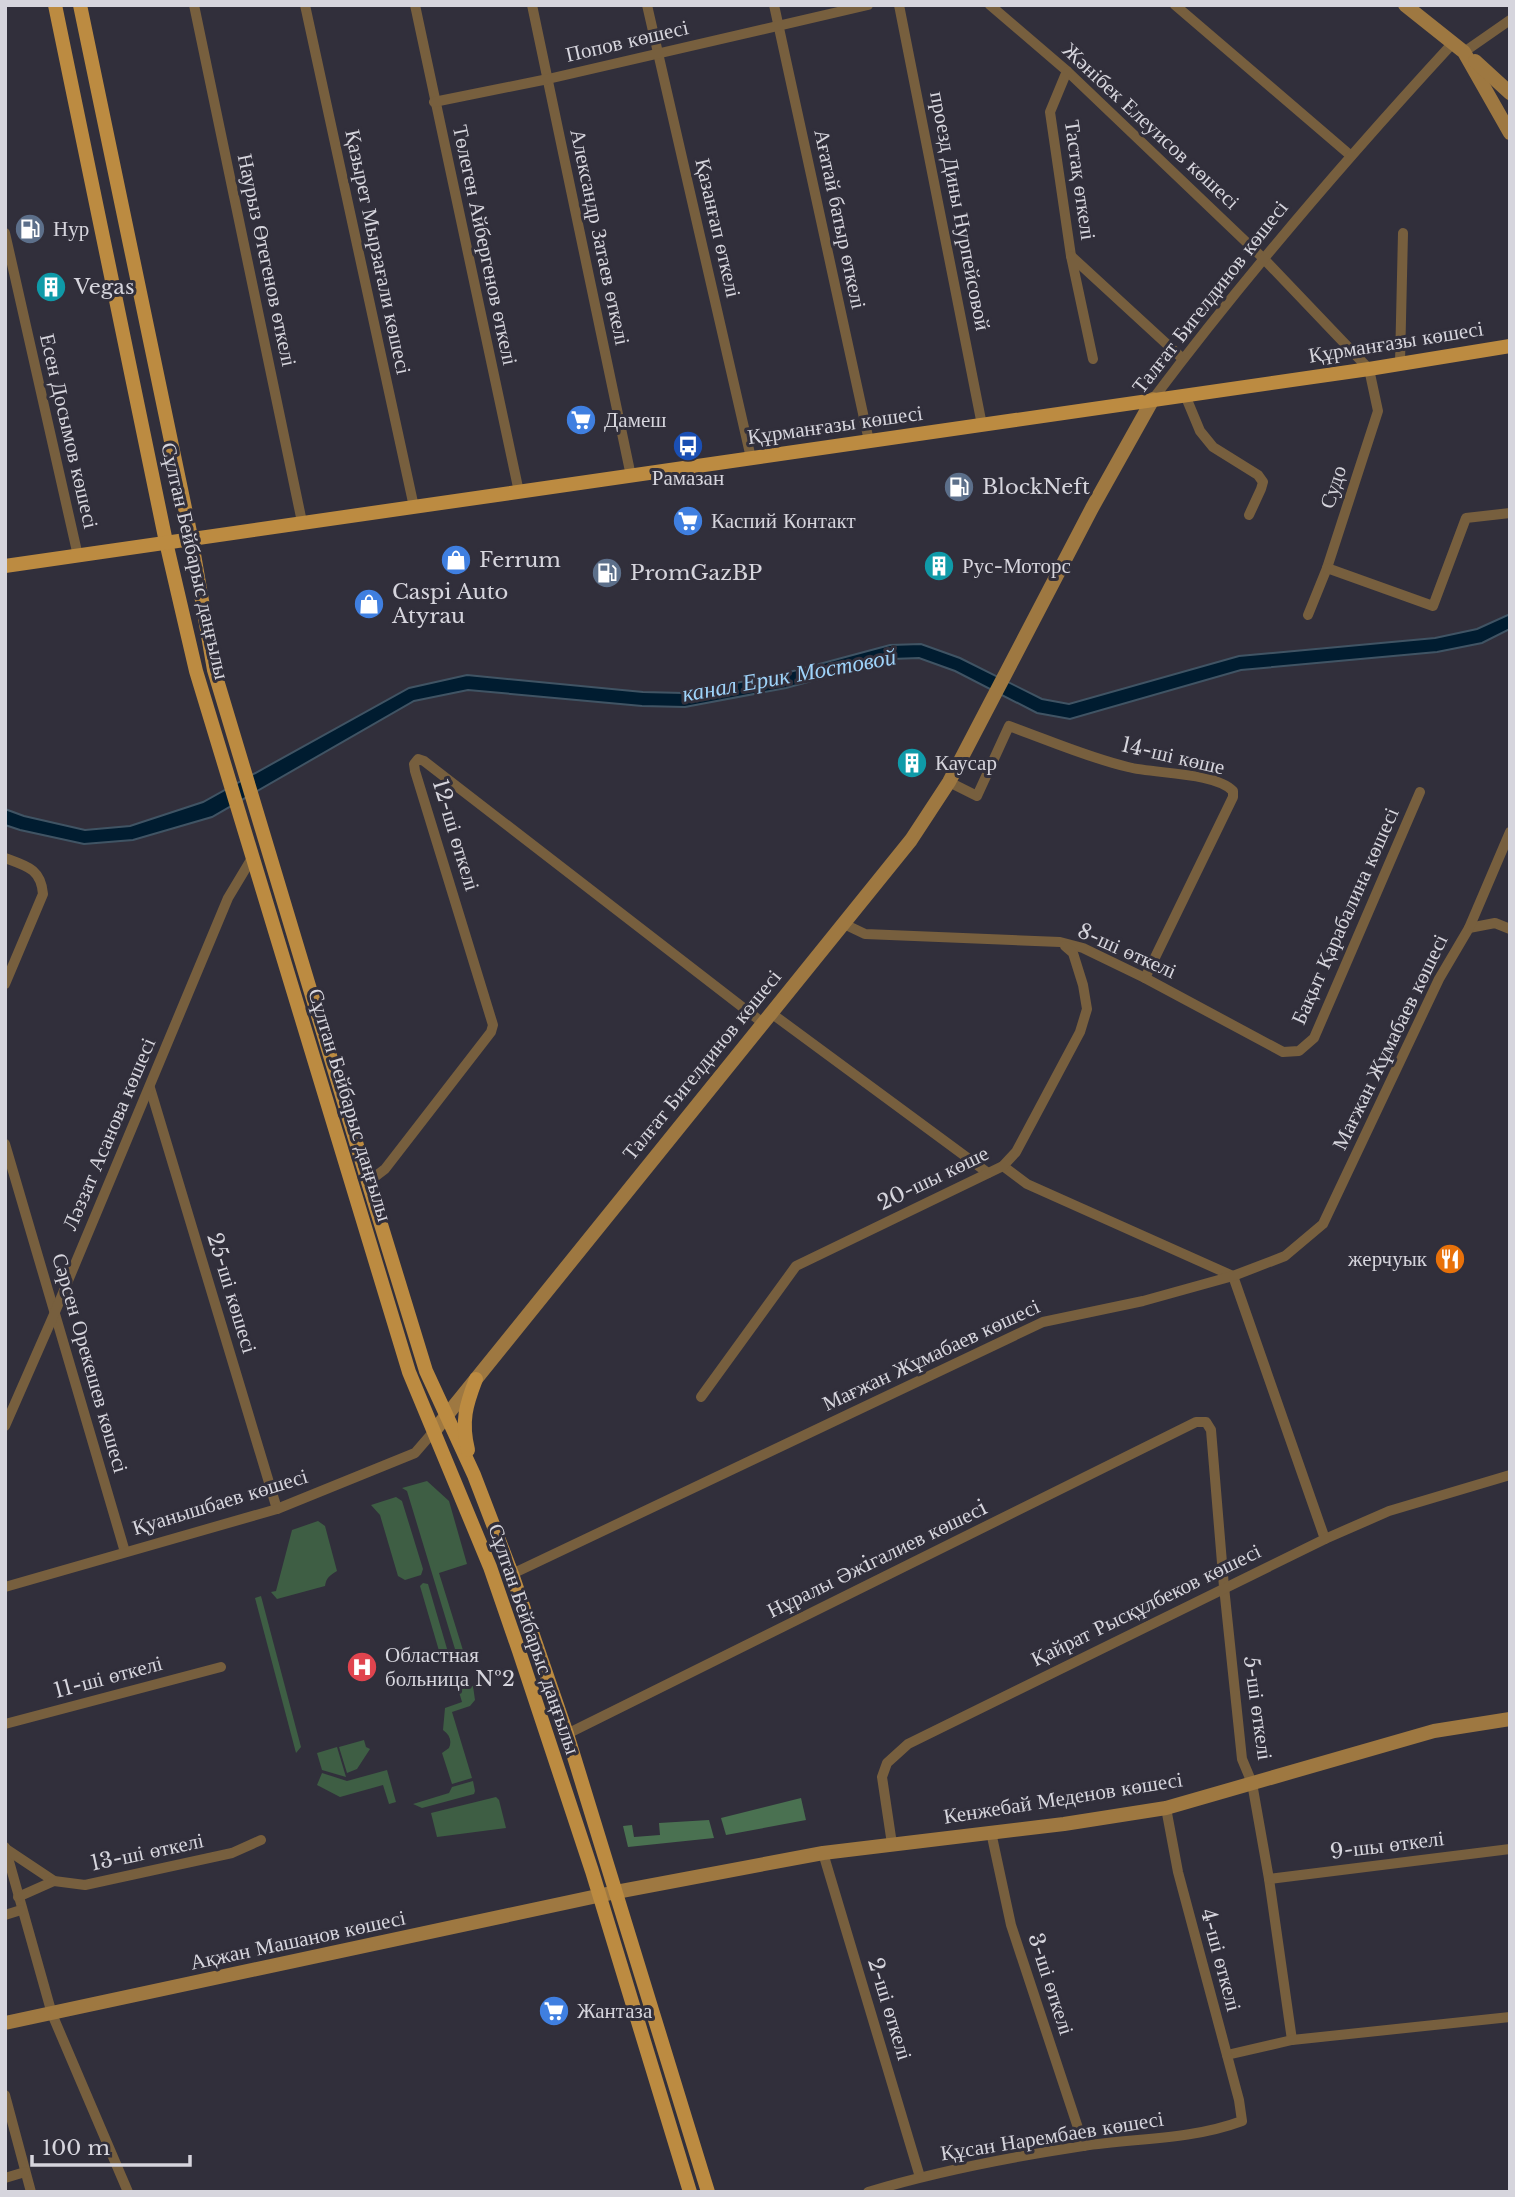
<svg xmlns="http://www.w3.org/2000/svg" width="1515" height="2197" font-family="'Libre Baskerville',serif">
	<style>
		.green { fill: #3e5e44 }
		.forest { fill: #4a7151 }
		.water { fill: #001c30; stroke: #405464; stroke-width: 2 }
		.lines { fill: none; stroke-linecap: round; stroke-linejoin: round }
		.street { stroke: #775f3e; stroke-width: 10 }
		.secondary { stroke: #9e7841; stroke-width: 14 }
		.primary { stroke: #bc8b41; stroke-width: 14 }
		.labels { text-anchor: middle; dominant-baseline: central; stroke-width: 6; stroke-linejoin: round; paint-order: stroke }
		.street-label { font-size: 21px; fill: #d6d5dd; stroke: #312f3b }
		.poi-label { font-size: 21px; fill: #d6d5dd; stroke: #312f3b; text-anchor: start }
		.water-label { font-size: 23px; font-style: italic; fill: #9ed3fa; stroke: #312f3b }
	</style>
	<rect width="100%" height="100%" fill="#312f3b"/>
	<g class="green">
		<polygon points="427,1481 449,1501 467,1564 439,1573 466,1660 458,1659 407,1491 402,1488"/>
		<polygon points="396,1497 402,1501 423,1569 421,1575 405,1580 398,1576 380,1515 371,1505"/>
		<path d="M318,1521L325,1526L337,1571C330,1575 326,1578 325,1586L277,1599L271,1592L276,1591L292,1530Z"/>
		<polygon points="423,1583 428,1584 450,1659 447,1662 442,1661 420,1586"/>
		<polygon points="261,1596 301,1747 296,1753 255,1598"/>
		<path d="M464,1684L465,1689L473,1686L475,1700L470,1706L452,1712L472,1778L452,1784L442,1753L449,1748C452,1741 450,1735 443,1730L445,1708L462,1702L457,1685Z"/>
		<polygon points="364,1740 366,1747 370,1749 357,1769 347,1773 339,1747"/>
		<polygon points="337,1747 346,1777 322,1770 317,1753"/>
		<polygon points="387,1770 396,1802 389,1804 383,1785 340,1797 317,1785 322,1773 347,1781"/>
		<polygon points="473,1781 475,1791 474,1794 422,1808 413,1804 449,1793 452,1787"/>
		<polygon points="496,1797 499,1800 506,1828 437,1837 431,1813"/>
	</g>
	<g class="forest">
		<polygon points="801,1798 806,1820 726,1835 721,1818"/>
		<polygon points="709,1820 714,1838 628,1847 623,1826 632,1825 634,1837 660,1835 659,1823"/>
	</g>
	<polygon class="water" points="1510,614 1510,629 1482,643 1437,652 1241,670 1070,719 1037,713 955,671 919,658 892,659 786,688 685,707 642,706 468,690 414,701 212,817 133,840 84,844 20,830 5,825 5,809 24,816 85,830 130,826 203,802 409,688 467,675 643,692 684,693 782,674 890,645 921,644 960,658 1042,699 1069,704 1239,656 1435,638 1477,629"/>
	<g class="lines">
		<g class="street">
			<polyline points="194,5 302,522"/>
			<polyline points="305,5 414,507"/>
			<polyline points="415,5 519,492"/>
			<polyline points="532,5 631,476"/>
			<polyline points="647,5 751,458"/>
			<polyline points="774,5 869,441"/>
			<polyline points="899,5 982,425"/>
			<polyline points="990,5 1067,71 1263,258 1369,369 1378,411 1327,568 1308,615"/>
			<polyline points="1175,5 1350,155"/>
			<polyline points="1464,52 1510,20"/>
			<polyline points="1067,71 1050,112 1071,256 1093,359"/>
			<polyline points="434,102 548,79 868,5"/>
			<polyline points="5,233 78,556"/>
			<polyline points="1071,256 1183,359"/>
			<polyline points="1400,363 1403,233"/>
			<polyline points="1185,395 1200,431 1213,447 1258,475 1263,482 1261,489 1249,515"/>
			<path d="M1153,399C1246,275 1347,158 1452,44"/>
			<polyline points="1327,568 1433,606 1466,518 1510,513"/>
			<path d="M949,782L977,796L1009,726C1048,740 1089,758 1128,767C1154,774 1215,772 1233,791V797L1145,978"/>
			<path d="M5,858C27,866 41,869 43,894L5,984"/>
			<polyline points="844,924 865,934 1060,942 1083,948 1145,978 1283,1052 1299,1051 1314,1038 1420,792"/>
			<polyline points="1469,928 1495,923 1510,929"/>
			<polyline points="771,1013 988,1173"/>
			<polyline points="150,1088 277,1509"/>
			<polyline points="5,1144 125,1552"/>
			<polyline points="1003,1166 1027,1184 1233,1276 1325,1539"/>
			<polyline points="368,1182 385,1169 491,1032 493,1025 415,771 414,764 418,759 424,761 763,1023"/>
			<polyline points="701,1397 796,1266 1003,1166 1016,1152 1080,1032 1087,1009 1083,985 1073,953 1065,946"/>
			<polyline points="5,1426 55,1312 228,898 252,858"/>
			<polyline points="512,1574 1043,1322 1143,1301 1233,1276 1285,1256 1323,1224 1439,979 1469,928 1510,832"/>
			<polyline points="5,1587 277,1509 415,1453 434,1431"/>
			<polyline points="5,1724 221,1667"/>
			<polyline points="567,1734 1196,1422 1206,1422 1211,1430 1224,1587 1242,1759 1252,1783 1269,1879 1292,2040"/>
			<polyline points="991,1832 1011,1925 1084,2146"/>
			<polyline points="892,1844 882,1777 887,1763 908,1744 1325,1539 1389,1511 1510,1475"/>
			<polyline points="5,1847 52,2014 128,2192"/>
			<polyline points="6,1849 54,1881 85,1885 232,1853 261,1840"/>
			<polyline points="823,1853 920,2177"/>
			<polyline points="1269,1879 1510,1849"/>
			<polyline points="18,1897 54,1881"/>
			<polyline points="5,1915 21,1910"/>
			<polyline points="1227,2055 1292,2040 1510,2017"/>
			<polyline points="5,2095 31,2192"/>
			<polyline points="5,2178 25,2172"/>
			<path d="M868,2192C938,2171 1011,2157 1083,2146C1136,2138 1191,2140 1242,2121L1239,2100L1178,1872L1166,1808"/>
		</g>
		<g class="secondary">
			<polyline points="1405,5 1464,52 1510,133"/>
			<polyline points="1475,61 1510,93"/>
			<polyline points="434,1431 911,840 949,782 1092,508 1153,399"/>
			<polyline points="5,2023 616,1892 823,1853 1064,1824 1166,1808 1434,1731 1510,1719"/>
		</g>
		<g class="primary">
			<polyline points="55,5 166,542 196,671 409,1372 490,1567 519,1651 592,1871 690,2192"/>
			<polyline points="80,5 191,537 214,670 368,1182 426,1371 474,1475 512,1574 567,1734 708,2192"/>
			<polyline points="5,566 1369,369 1510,346"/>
			<path d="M468,1450C461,1421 466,1405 476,1379"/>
		</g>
	</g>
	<defs>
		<g id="fuel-disc" transform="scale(1.575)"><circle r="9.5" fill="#5c6f8a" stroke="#312f3b"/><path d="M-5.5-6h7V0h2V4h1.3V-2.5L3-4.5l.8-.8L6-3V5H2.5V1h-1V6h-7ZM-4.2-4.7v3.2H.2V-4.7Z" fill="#fff"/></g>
		<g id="building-disc" transform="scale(1.575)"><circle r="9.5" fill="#0f9aa8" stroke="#312f3b"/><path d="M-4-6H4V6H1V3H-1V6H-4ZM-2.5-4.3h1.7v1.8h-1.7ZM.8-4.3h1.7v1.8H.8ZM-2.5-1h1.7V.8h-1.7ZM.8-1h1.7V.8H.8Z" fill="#fff"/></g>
		<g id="supermarket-disc" transform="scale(1.575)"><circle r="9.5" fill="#3f7fe0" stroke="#312f3b"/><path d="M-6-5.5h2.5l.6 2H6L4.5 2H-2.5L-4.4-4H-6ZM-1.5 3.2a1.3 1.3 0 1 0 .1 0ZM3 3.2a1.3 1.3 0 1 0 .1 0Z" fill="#fff"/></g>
		<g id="bus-disc" transform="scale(1.575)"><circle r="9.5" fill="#1a4fb4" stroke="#312f3b"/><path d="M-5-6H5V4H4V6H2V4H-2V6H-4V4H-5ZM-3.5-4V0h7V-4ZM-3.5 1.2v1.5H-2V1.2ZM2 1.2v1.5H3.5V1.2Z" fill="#fff"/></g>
		<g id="shop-disc" transform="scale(1.575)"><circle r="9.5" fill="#3f7fe0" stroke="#312f3b"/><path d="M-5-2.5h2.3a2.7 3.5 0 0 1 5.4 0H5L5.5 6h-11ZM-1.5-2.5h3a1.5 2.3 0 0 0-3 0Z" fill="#fff"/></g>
		<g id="restaurant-disc" transform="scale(1.575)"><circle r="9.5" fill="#e8710a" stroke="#312f3b"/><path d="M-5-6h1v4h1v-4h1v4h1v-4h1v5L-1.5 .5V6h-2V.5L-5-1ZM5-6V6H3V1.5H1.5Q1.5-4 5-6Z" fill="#fff"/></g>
		<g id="hospital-disc" transform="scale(1.575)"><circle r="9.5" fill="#e0444e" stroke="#312f3b"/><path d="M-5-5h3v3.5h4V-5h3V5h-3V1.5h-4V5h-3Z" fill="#fff"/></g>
	</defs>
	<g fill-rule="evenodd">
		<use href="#fuel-disc" x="30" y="229"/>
		<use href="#building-disc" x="51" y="287"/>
		<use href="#supermarket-disc" x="581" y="420"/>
		<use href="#bus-disc" x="688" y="446"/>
		<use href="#fuel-disc" x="959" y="487"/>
		<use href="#supermarket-disc" x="688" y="521"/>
		<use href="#shop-disc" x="456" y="560"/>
		<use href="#building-disc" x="939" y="566"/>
		<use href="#fuel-disc" x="607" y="573"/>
		<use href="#shop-disc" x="369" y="604"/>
		<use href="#building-disc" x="912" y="763"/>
		<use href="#restaurant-disc" x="1450" y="1259"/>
		<use href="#hospital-disc" x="362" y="1667"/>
		<use href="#supermarket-disc" x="554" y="2011"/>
	</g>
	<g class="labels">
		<g class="street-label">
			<text transform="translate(627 41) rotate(-13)">Попов көшесі</text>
			<text transform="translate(1151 126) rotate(43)">Жәнібек Елеуисов көшесі</text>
			<text transform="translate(1080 180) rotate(82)">Тастақ өткелі</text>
			<text transform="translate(960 211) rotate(79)">проезд Дины Нурпейсовой</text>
			<text transform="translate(840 219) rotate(78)">Ағатай батыр өткелі</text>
			<text transform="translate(718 228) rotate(77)">Қазанғап өткелі</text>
			<text transform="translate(600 237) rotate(78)">Александр Затаев өткелі</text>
			<text transform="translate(485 245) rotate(78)">Төлеген Айбергенов өткелі</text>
			<text transform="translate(378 252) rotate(78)">Қазырет Мырзағали көшесі</text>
			<text transform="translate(267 260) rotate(78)">Наурыз Өтегенов өткелі</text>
			<text transform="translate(1210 297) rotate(-52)">Талғат Бигелдинов көшесі</text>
			<text transform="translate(1396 342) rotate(-9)">Құрманғазы көшесі</text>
			<text transform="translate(835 425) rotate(-8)">Құрманғазы көшесі</text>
			<text transform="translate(69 431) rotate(77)">Есен Досымов көшесі</text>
			<text transform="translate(1333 487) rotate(-72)">Судо</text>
			<text transform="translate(195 561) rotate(77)">Сұлтан Бейбарыс даңғылы</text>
			<text transform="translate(1173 756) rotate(13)">14-ші көше</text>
			<text transform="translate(456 835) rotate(73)">12-ші өткелі</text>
			<text transform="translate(1345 916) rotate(-66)">Бақыт Қарабалина көшесі</text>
			<text transform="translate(1127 951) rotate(24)">8-ші өткелі</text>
			<text transform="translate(1390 1042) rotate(-64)">Мағжан Жұмабаев көшесі</text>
			<text transform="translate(702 1065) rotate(-51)">Талғат Бигелдинов көшесі</text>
			<text transform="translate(350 1105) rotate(73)">Сұлтан Бейбарыс даңғылы</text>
			<text transform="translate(109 1134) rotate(-67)">Ләззат Асанова көшесі</text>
			<text transform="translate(933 1178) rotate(-26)">20-шы көше</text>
			<text transform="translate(232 1293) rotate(73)">25-ші көшесі</text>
			<text transform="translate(931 1355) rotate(-25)">Мағжан Жұмабаев көшесі</text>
			<text transform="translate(90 1363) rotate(74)">Сәрсен Орекешев көшесі</text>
			<text transform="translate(220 1502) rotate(-17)">Қуанышбаев көшесі</text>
			<text transform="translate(877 1559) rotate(-26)">Нұралы Әжiгалиев көшесi</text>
			<text transform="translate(1146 1605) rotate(-26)">Қайрат Рысқұлбеков көшесі</text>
			<text transform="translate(534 1639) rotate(71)">Сұлтан Бейбарыс даңғылы</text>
			<text transform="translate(108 1677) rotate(-15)">11-ші өткелі</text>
			<text transform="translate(1258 1708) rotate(82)">5-ші өткелі</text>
			<text transform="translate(1063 1798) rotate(-9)">Кенжебай Меденов көшесі</text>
			<text transform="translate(1387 1845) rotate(-7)">9-шы өткелі</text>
			<text transform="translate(147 1852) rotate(-12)">13-ші өткелі</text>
			<text transform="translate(298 1940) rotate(-12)">Ақжан Машанов көшесі</text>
			<text transform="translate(1221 1960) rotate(75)">4-ші өткелі</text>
			<text transform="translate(1051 1984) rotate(72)">3-ші өткелі</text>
			<text transform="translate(890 2009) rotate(73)">2-ші өткелі</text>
			<text transform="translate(1052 2136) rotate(-9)">Құсан Нарембаев көшесі</text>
		</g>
		<g class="poi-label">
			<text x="53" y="229">Нур</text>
			<text x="74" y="287">Vegas</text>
			<text x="604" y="420">Дамеш</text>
			<text x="688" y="478" text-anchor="middle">Рамазан</text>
			<text x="982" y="487">BlockNeft</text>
			<text x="711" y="521">Каспий Контакт</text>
			<text x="479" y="560">Ferrum</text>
			<text x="962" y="566">Рус-Моторс</text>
			<text x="630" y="573">PromGazBP</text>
			<text x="392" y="592">Caspi Auto<tspan x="392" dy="24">Atyrau</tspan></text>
			<text x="935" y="763">Каусар</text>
			<text x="1427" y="1259" text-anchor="end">жерчуык</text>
			<text x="385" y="1655">Областная<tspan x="385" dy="24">больница №2</tspan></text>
			<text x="577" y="2011">Жантаза</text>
		</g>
		<g class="water-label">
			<text transform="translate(789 675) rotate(-10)">канал Ерик Мостовой</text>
		</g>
	</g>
	<rect width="1515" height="2197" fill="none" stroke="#d6d5dd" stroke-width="14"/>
	<path d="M32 2155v10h158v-10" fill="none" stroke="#d6d5dd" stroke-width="3.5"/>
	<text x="42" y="2155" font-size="21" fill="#d6d5dd" stroke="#312f3b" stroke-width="5" paint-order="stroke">100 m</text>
</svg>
